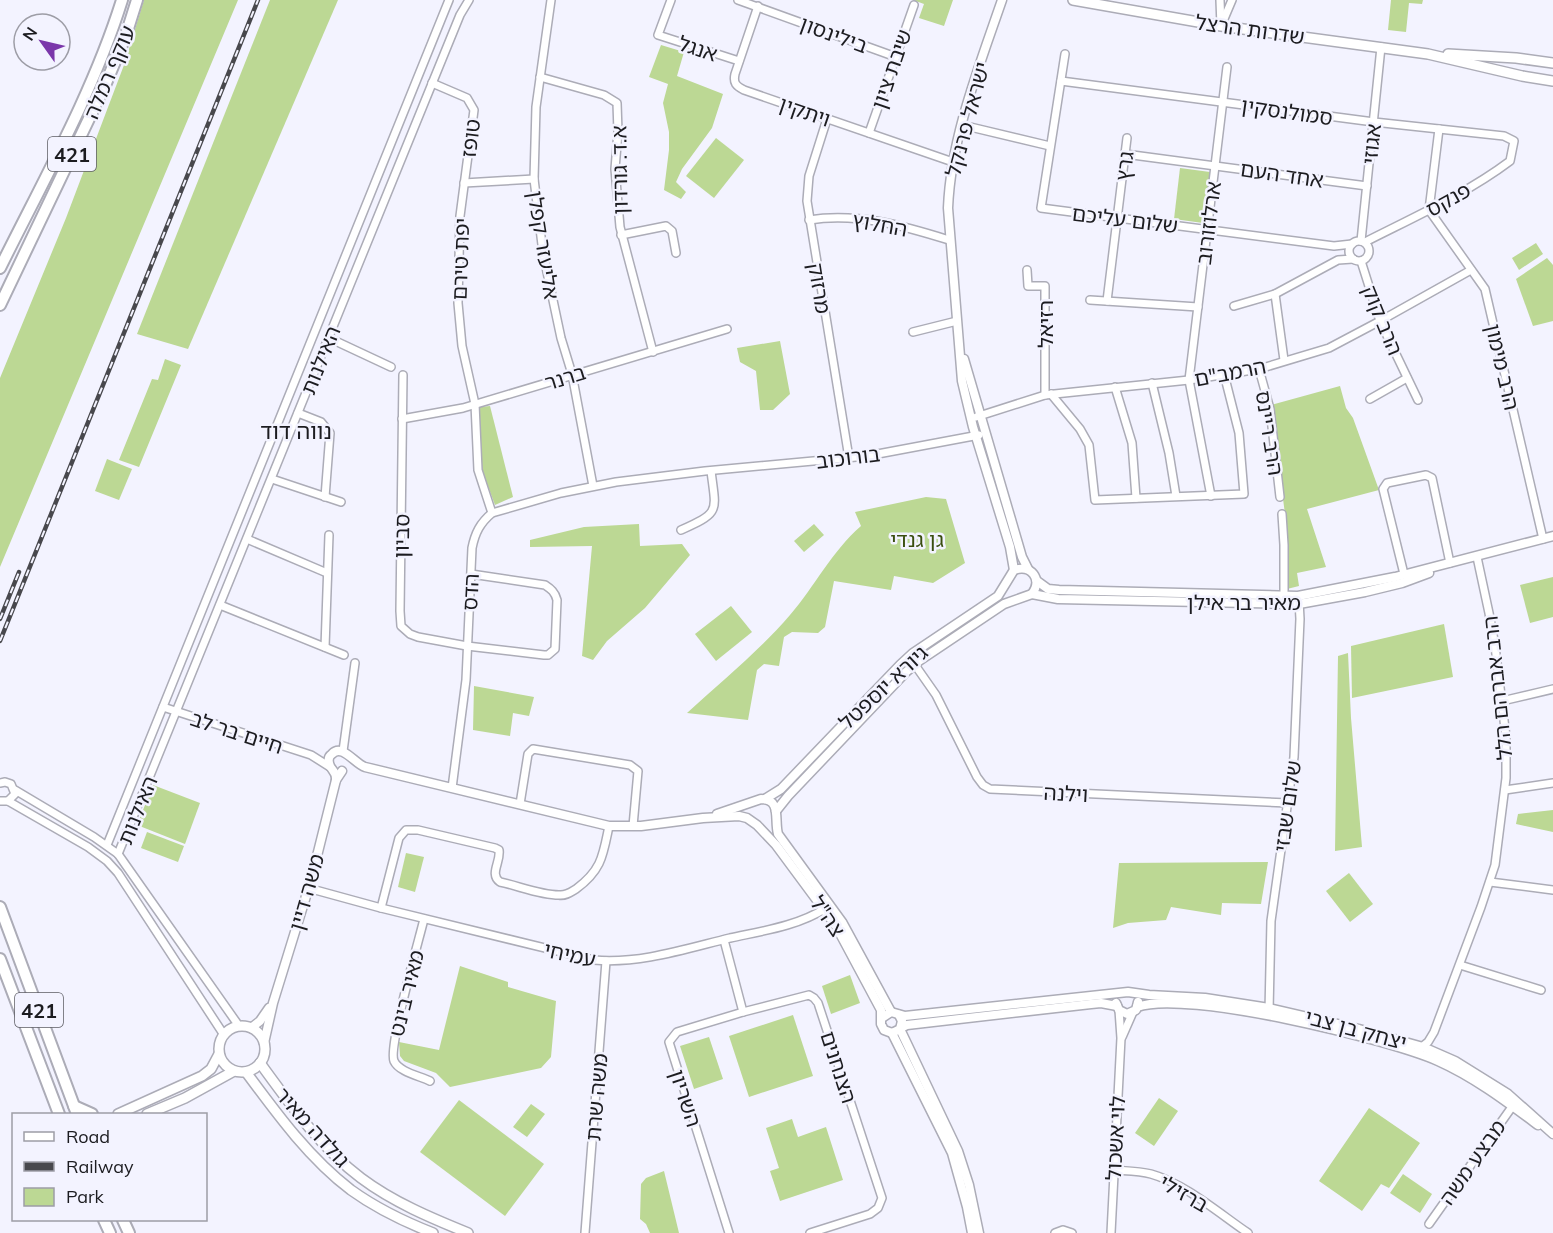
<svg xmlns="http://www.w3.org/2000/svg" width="1553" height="1233" font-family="Mulish,'Noto Sans Hebrew',sans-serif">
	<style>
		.green { fill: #bcd894 }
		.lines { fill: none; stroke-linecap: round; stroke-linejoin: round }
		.minor-casing { stroke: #acacb7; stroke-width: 10 }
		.tertiary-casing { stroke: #acacb7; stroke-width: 11 }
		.secondary-casing { stroke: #acacb7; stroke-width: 12 }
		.primary-casing { stroke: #acacb7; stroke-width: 14 }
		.minor { stroke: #fff; stroke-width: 7 }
		.tertiary { stroke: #fff; stroke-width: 8 }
		.secondary { stroke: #fff; stroke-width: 9 }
		.primary { stroke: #fff; stroke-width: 10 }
		.rail-casing { stroke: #48484d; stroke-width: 4.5 }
		.rail { stroke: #f3f3ff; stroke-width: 2; stroke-dasharray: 7; stroke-linecap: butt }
		.labels { text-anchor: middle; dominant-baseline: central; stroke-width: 5; stroke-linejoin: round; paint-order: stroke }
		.shield { fill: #f3f3ff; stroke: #5c5c63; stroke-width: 1.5 }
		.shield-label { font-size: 20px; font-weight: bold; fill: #1c1c20 }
		.street-label { font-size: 21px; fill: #1c1c20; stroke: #f3f3ff }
		.park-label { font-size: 21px; fill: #3a4e10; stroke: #f3f3ff }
		.neighbourhood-label { font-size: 22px; fill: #1c1c20; stroke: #f3f3ff }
	</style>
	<rect width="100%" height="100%" fill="#f3f3ff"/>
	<g class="green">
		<polygon points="144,0 238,0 0,567 0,378 66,218 124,65"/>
		<polygon points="270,0 338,0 188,349 137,334"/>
		<polygon points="913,0 953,0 944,26 919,18 924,4"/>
		<polygon points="1391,0 1423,0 1422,4 1409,3 1406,32 1388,30"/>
		<polygon points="661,45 684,52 677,76 723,94 712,128 682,169 676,182 686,192 681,199 664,190 669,150 669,132 663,103 668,84 649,77"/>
		<polygon points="716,138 744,160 714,198 686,176"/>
		<polygon points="1180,168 1210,172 1203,223 1174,219"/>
		<polygon points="1536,243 1543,254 1519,270 1512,258"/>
		<polygon points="1547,258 1553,265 1553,321 1533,326 1516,279"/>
		<polygon points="780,341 790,394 773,410 760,410 756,371 740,362 737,348"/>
		<polygon points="165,359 181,365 139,467 119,460 152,379 158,380"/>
		<polygon points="1340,386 1346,408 1353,418 1379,490 1307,509 1326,567 1297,573 1299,586 1287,589 1286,522 1271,405"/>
		<polygon points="490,406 513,497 495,505 483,473 480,456 480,407"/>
		<polygon points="107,459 132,469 119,500 95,491"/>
		<path d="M926,497L946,499L965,563L933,583L894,576L891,590L834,581L825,627L818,633L792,632L784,637L779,666L764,664L757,670L748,720L687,713C722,681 759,651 790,615C815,586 832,551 861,526L855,512Z"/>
		<polygon points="639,524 640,546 682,544 690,555 645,608 607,641 593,660 582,656 592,546 530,547 530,540 584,527"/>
		<polygon points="814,524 824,535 804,552 794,541"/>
		<polygon points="1553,577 1553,617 1530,623 1520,585"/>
		<polygon points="731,606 752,632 716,661 695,634"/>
		<polygon points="1444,624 1453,677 1352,698 1351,646"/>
		<polygon points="1348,653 1351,718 1362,847 1335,851 1338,656"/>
		<polygon points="474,686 534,697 529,716 513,713 510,736 473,730"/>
		<polygon points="153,785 200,803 185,844 137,825"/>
		<polygon points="1553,810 1553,832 1516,824 1518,814"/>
		<polygon points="147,832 184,846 178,862 141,848"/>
		<polygon points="406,853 424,857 415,892 398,887"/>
		<polygon points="1268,862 1261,904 1222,903 1221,915 1171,907 1166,920 1128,923 1113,928 1119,863"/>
		<polygon points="1349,873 1373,904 1350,922 1326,891"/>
		<polygon points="460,966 508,982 508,987 556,1001 551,1057 541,1068 450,1087 436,1073 404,1061 400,1056 399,1042 439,1050"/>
		<polygon points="850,975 860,1003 831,1014 822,986"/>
		<polygon points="793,1015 813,1076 749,1097 729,1036"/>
		<polygon points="709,1037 723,1079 694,1089 680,1046"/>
		<polygon points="1159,1098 1178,1111 1154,1146 1135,1133"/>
		<polygon points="459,1100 544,1164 505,1216 420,1152"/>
		<polygon points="531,1104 545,1114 527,1137 513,1127"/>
		<polygon points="1369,1108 1420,1143 1389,1188 1381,1184 1362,1211 1319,1181"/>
		<polygon points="792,1119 798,1137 826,1127 843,1180 780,1201 770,1171 779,1168 766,1128"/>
		<polygon points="664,1171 679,1233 650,1233 646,1224 640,1219 641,1184 646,1178"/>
		<polygon points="1403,1174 1432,1194 1420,1213 1390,1193"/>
	</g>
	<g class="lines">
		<g class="minor-casing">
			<g id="minor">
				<polyline points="551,0 536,107 534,179 543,253 561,338 572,374 593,486"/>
				<polyline points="671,0 658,35 739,61"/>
				<polyline points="738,0 896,57"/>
				<polyline points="1220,0 1221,26"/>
				<path d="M758,6L735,74C733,83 736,86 744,90L953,162"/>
				<polyline points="1221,26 1232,0"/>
				<polyline points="1065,54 1041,208 1334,246 1352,244"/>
				<polyline points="540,77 604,95 617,103 618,132 615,169 620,227 653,352"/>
				<path d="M1061,81L1374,122L1504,136L1514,141L1510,161C1466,194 1414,217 1365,242"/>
				<polyline points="432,83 467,98 474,110 460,216 458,303 462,346 475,404 478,470 492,513"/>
				<polyline points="827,119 809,176 807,201 849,458"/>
				<polyline points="962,125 1050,146"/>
				<polyline points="1439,129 1429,210 1485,289 1543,539"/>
				<polyline points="869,133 914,5"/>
				<polyline points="1125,154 1367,186"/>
				<polyline points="464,183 534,179"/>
				<path d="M809,220C857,212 904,226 949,240"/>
				<polyline points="621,235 666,226 672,231 676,253"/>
				<circle cx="1359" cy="251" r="10"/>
				<polyline points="1361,241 1381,47"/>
				<polyline points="1361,261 1380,321 1418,400"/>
				<polyline points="1027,270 1028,286 1045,286 1045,395"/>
				<polyline points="1275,294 1284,360"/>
				<polyline points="1090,300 1198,307"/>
				<polyline points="1107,301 1127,138"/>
				<polyline points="1234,306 1275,294 1338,260 1353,259"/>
				<polyline points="913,332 957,321"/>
				<polyline points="329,338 391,367"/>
				<polyline points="1259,369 1270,409 1280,497"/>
				<path d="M403,375L400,611L401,626L410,634L418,637L467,646L544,655H548L555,649L557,600C555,592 551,589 545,585L471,574"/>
				<polyline points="1152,383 1169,453 1176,496"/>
				<polyline points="1115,387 1132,443 1136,498"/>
				<polyline points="1051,394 1080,429 1089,445 1095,500 1244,494 1239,433 1224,374"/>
				<polyline points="1370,399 1407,378"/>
				<polyline points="298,413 321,422 330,433 325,497"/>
				<polyline points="976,417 1045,395 1189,380 1259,369 1329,348 1380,321 1471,270"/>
				<polyline points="402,419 463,408 727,329"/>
				<polyline points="272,479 341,502"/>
				<polyline points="1211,496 1189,380 1227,67"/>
				<polyline points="1282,514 1284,545 1284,596"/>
				<path d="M681,530C721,512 716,512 711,471"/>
				<polyline points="247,539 327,573"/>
				<polyline points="1404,574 1383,489 1387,483 1426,475 1432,478 1450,563"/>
				<polyline points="220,605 344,655"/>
				<polyline points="325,647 329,535"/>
				<polyline points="915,665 936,695 977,777 983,785 990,789 1288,803"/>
				<polyline points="1502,701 1553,689"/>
				<polyline points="163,707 311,755 330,767"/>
				<polyline points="343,751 355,663"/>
				<polyline points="0,783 5,782 11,784 15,794 8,801 0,801"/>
				<path d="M452,788L466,680L472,548C475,533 480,523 492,513L561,493L616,482L705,471L867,456L979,435"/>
				<polyline points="15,790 94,837 118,854 239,1026"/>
				<polyline points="1505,790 1553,783"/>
				<polyline points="8,801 88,847 107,861 118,873 224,1035"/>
				<polyline points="520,804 528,754 533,749 630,765 638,771 633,826"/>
				<polyline points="107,845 449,0"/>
				<polyline points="118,854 460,15 469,0"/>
				<polyline points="1490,882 1553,890"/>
				<path d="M308,888L381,908L594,960C640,964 685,949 730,938C762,931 798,926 826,908"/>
				<path d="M381,908L399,838L406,830H418L495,848L499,850C501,862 489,874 500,882C519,886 540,895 559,895C566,896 571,892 576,889C602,870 603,855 609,826"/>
				<path d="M424,919C419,940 388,1047 394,1061C399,1072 420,1076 430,1081"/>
				<polyline points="724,940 743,1012"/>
				<polyline points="1460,965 1541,990"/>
				<polyline points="1269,1011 1271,921 1294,757 1300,619 1299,601"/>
				<polyline points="1122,1037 1133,1012"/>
				<polyline points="1419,1049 1428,1042 1434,1032 1481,907 1495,865 1506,778 1506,737 1495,646 1489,613 1477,557"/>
				<path d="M1113,1170C1126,1171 1139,1171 1151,1174C1184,1183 1220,1214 1248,1233"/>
				<polyline points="1429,1224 1514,1104"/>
				<polyline points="585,1233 606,961"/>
				<polyline points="729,1233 669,1042 677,1032 743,1012 809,995 814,998 818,1003 882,1198 878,1208 870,1214 810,1233"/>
				<polyline points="1055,1233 1063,1230 1072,1233"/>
				<polyline points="1111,1233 1121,1038 1119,1010"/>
			</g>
		</g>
		<g class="tertiary-casing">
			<g id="tertiary">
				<path d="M1002,0C979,67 951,137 948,208L962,381L973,427L1010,547L1014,570"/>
				<polyline points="964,359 1022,557 1028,569"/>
				<polyline points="1037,581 1048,589 1059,590 1298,596 1395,577 1553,536"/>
				<polyline points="1032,594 1058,599 1299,604 1365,592 1402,583 1429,573"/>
				<path d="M336,780C337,771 330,770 329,763C328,759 329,756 332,754C342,743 355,764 365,767L609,826H641L703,818L739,816L747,818L757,825L776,845L836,926L881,1010V1024L884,1030L892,1033L900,1029L902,1021L899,1015"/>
				<path d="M765,799L781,789L900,665L913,653L998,596L1014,570C1031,564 1043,579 1032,594L1004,604L919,661L906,672L788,796L776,811"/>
				<path d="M717,814L761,799C782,799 774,820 778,834L842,922L891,1012"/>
				<polyline points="1116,1003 1119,1010 1127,1014 1136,1010 1138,1002"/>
				<path d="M1137,1007C1185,989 1388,1039 1438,1061C1474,1077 1507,1102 1538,1125"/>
				<polyline points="882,1018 891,1012 905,1016 1128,992 1149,995 1205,998 1269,1008 1359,1029 1423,1047 1455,1061 1508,1094 1553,1134"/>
				<polyline points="251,1028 260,1021 269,1008"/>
				<polyline points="901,1028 907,1025 1091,1004 1101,1003 1117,1006"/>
				<polyline points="900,1029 958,1151 969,1185 979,1233"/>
				<polyline points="892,1033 952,1153 967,1207 972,1233"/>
				<polyline points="264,1043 273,1003 311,880 336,780 342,771"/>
			</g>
		</g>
		<g class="secondary-casing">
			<g id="secondary">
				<polyline points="1073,0 1221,26 1428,54 1522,76 1553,81"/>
				<polyline points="1448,54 1516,58 1553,63"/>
				<circle cx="242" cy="1049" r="23"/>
				<path d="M260,1063C290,1104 320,1147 361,1178C393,1202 431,1218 468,1233"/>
				<path d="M246,1072C277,1114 309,1158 351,1190C376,1208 405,1222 433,1233"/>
				<polyline points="118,1114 202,1076 211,1069 219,1054"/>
				<polyline points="147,1114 185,1098 234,1071"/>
			</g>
		</g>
		<g class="primary-casing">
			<g id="primary">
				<path d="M0,268C43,181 93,93 122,0"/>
				<polyline points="0,305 106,83 126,35 137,0"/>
				<polyline points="0,907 77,1114"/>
				<polyline points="0,959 59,1114"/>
				<polyline points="74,1106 92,1114"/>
				<polyline points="104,1220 110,1233"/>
				<polyline points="123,1220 129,1233"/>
			</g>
		</g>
		<use href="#minor" class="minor"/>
		<use href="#tertiary" class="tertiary"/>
		<use href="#secondary" class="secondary"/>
		<use href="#primary" class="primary"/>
		<g class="rail-casing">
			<g id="rail">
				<polyline points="0,619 19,572"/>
				<polyline points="0,641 258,0"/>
			</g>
		</g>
		<use href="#rail" class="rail"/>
	</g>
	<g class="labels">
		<g class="shield">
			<rect x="48" y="137" width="48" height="34" rx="4.5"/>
			<rect x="15" y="993" width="48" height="34" rx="4.5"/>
		</g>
		<g class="shield-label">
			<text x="72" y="154">421</text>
			<text x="39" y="1010">421</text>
		</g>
		<g class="street-label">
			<text transform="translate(1250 29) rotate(8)">שדרות הרצל</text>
			<text transform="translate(834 34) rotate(20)">בילינסון</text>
			<text transform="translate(698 48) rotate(18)">אנגל</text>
			<text transform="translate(891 69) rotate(-71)">שיבת ציון</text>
			<text transform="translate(109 72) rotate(-67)">עוקף רמלה</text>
			<text transform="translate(805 111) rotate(19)">ויתקין</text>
			<text transform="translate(1287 111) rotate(8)">סמולנסקין</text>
			<text transform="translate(967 119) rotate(-75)">ישראל פרנקל</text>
			<text transform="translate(470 138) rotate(-83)">טופז</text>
			<text transform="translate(1371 144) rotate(-84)">אגוזי</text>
			<text transform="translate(1124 166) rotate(-83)">גרץ</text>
			<text transform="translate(619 170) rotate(-91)">א.ד. גורדון</text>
			<text transform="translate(1282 174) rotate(8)">אחד העם</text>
			<text transform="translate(1448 199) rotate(-29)">פנקס</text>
			<text transform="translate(1125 219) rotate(7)">שלום עליכם</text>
			<text transform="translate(1208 223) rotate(-83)">ארלוזורוב</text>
			<text transform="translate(880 224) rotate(10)">החלוץ</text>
			<text transform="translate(544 245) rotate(81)">אליעזר קפלן</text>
			<text transform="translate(460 259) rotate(-88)">יפת טירם</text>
			<text transform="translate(820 288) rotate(81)">מרזוק</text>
			<text transform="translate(1383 320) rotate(68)">הרב קוק</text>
			<text transform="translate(1045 324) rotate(-90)">רזיאל</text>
			<text transform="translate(320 360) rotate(-68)">האילנות</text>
			<text transform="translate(1503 367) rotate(77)">הרב מימון</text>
			<text transform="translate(1230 372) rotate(-11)">הרמב"ם</text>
			<text transform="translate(565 377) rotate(-17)">ברנר</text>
			<text transform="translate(1270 433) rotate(81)">הרב ריינס</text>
			<text transform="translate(848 457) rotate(-7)">בורוכוב</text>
			<text transform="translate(401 536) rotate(-89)">סביון</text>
			<text transform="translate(470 592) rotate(-87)">הדס</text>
			<text x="1244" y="602">מאיר בר אילן</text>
			<text transform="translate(883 687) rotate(-43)">גיורא יוספטל</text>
			<text transform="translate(1497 688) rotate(-96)">הרב אברהם הלל</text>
			<text transform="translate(237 732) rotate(18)">חיים בר לב</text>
			<text transform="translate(1066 793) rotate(3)">וילנה</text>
			<text transform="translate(1287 806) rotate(-82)">שלום שבזי</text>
			<text transform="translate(137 810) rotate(-68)">האילנות</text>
			<text transform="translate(306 892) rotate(-74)">משה דיין</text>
			<text transform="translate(828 916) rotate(56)">צה"ל</text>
			<text transform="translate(570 954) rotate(12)">עמיחי</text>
			<text transform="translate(406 993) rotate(-76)">מאיר בינט</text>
			<text transform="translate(1356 1029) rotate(15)">יצחק בן צבי</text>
			<text transform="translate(839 1067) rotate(72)">הצנחנים</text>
			<text transform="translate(596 1097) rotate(-85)">משה שרת</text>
			<text transform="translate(686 1098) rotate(72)">השריון</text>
			<text transform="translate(313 1127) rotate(48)">גולדה מאיר</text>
			<text transform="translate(1115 1138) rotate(-87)">לוי אשכול</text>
			<text transform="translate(1472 1162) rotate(-55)">מבצע משה</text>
			<text transform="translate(1184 1193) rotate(30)">ברזילי</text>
		</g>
		<g class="park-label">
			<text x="917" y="539">גן גנדי</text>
		</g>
		<g class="neighbourhood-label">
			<text x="296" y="431">נווה דוד</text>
		</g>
	</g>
	<rect x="12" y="1113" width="195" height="108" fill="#f3f3ff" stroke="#9d9da6" stroke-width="1.5"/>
	<rect x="24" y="1132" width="30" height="9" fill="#ffffff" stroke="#9d9da6" stroke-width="1.5"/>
	<text x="66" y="1143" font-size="18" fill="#1c1c20">Road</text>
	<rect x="24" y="1162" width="30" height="9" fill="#48484d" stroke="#9d9da6" stroke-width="1.5"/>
	<text x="66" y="1173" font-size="18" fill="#1c1c20">Railway</text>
	<rect x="24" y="1188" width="30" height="18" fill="#bcd894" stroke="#9d9da6" stroke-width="1.5"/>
	<text x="66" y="1203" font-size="18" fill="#1c1c20">Park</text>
	<g transform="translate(42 42) rotate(304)"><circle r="28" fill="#f3f3ff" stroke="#9d9da6" stroke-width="1.5"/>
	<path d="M0-4.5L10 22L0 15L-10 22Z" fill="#7b37aa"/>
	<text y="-9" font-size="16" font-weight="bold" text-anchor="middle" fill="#1c1c20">N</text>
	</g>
</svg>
